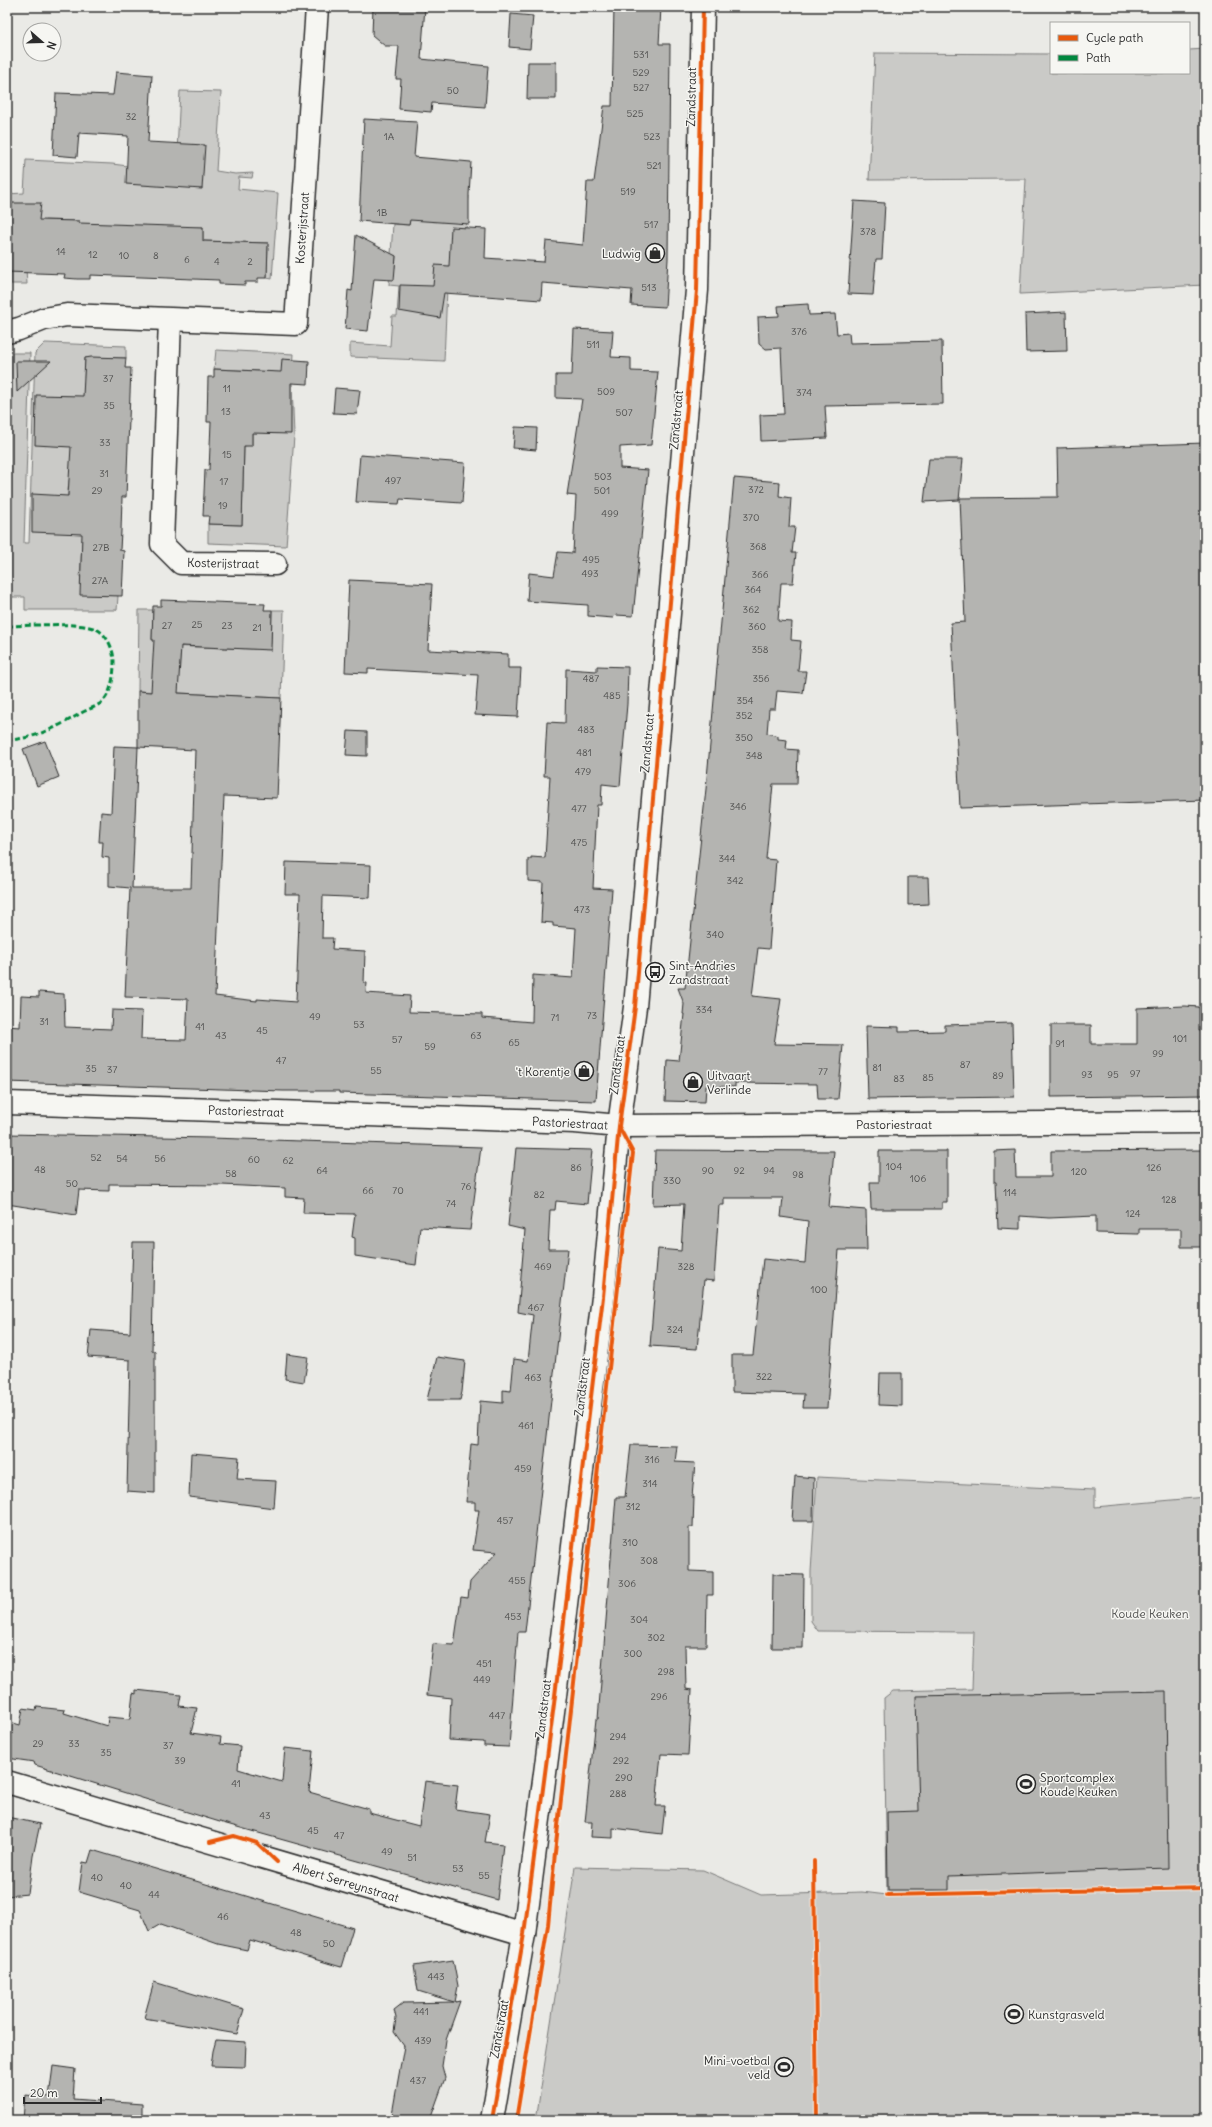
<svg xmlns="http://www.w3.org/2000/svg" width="1212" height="2127" font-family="Delius,sans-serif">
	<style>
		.green { fill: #cacac7; stroke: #7a7a79 }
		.building { fill: #b4b4b1; stroke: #2b2b2b; fill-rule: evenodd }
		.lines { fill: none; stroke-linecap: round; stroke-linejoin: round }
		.minor-casing { stroke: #2b2b2b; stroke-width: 25 }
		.minor { stroke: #f6f6f2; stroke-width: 22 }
		.quiet { stroke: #00873e; stroke-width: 3; stroke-dasharray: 6 3; stroke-linecap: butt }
		.cycleway-casing { stroke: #f6f6f2; stroke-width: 6 }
		.cycleway { stroke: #e8590c; stroke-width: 4 }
		.labels { text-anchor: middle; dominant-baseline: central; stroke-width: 3; stroke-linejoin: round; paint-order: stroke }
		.number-label { font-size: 10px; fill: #4d4d4c }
		.street-label { font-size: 12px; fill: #2b2b2b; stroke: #f6f6f2 }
		.poi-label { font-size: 12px; fill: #2b2b2b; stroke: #f6f6f2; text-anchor: start }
		.park-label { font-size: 12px; fill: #535352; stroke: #f6f6f2 }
	</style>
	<rect width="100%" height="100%" fill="#eaeae6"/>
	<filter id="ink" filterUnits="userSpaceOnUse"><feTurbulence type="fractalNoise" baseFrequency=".025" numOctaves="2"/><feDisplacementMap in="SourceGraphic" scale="8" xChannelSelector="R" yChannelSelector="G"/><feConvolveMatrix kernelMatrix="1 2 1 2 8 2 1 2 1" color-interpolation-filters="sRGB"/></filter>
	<g filter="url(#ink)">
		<g class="green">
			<polygon points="1205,49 1205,285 1020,294 1026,179 869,180 875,53 1051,54 1051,73 1189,73 1189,50"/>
			<polygon points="180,91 221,92 216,171 235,174 253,173 252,178 239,177 238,189 278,193 272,279 267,278 268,243 203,241 203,227 79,233 79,221 45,220 26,269 27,284 11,284 11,251 7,251 7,194 24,193 26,160 112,164 176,172"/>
			<polygon points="469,196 464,253 447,288 444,361 350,357 350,343 390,346 392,316 397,316 399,286 389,285 390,267 395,268 396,256 391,254 393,224 409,225 412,198"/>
			<polygon points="45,343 126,346 126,358 85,358 80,480 69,480 67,504 83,529 80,577 118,596 117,610 25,610 25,597 7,597 7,353 30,353 24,543 29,543 35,353"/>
			<polygon points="216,350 294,354 292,383 294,436 286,546 208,543 208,524 242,525 244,446 252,445 252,433 262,374 259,371 214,369"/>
			<polygon points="139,610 153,610 152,639 167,640 167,646 255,649 255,643 271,644 272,610 284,610 281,698 138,691"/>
			<polygon points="817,1477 1095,1490 1095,1507 1205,1497 1205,2120 536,2120 575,1867 703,1870 761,1895 862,1892 887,1895 884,1698 893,1691 972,1689 974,1632 818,1631 811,1621 811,1572"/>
		</g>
		<g class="building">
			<polygon points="373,7 425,7 421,59 488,66 485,107 432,103 431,112 399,109 401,79 396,79 399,46 385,46 372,35"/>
			<polygon points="614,7 661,7 659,44 670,44 668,259 665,307 631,305 632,290 542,283 541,300 444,293 440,318 399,311 400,285 433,286 435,265 449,266 451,227 486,229 485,258 544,262 546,241 583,245 587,182 594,182 604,106 612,106"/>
			<polygon points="511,14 533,16 530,49 509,47"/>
			<polygon points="528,62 556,62 556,99 527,99"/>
			<polygon points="116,72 152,75 148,142 205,145 202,189 126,184 128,136 79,133 77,157 53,155 56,93 113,95"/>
			<polygon points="364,119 417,122 414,157 471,162 469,194 469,224 410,220 409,225 359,221"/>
			<polygon points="854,201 885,203 882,259 876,259 873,295 848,294"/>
			<polygon points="9,203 41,203 39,220 79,221 79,223 203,227 203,241 268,243 267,278 258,278 258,282 245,282 245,285 219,284 219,280 90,275 90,279 77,279 64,278 65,274 7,272 7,251 10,251"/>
			<polygon points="356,235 396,256 394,280 374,279 368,331 345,329 348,290 352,291"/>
			<polygon points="808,304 809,315 835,314 837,334 849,333 850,343 942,341 943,404 825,406 827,438 761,441 760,415 784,414 781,348 766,349 759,343 758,317 779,316 778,306"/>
			<polygon points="1066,312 1067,351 1026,352 1025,314"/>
			<polygon points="574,329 613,331 611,357 631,358 631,371 658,372 651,445 620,447 620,468 648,470 633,616 616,615 613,618 588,616 588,605 527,601 529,573 554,576 558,552 573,553 576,496 567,495 582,399 556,398 556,375 572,375"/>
			<polygon points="91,357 126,358 125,368 131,368 126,497 122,497 121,531 120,550 124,551 122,596 80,595 82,534 32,532 32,494 68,496 71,447 35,445 36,395 83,396 85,358"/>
			<polygon points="282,359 309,361 308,384 291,383 291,434 252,433 252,446 244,446 242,525 208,524 209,516 203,516 205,470 209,470 211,422 207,422 208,377 214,377 214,369 281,372"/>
			<polygon points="16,361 51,361 17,392"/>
			<polygon points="335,388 360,390 357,414 333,413"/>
			<polygon points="515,427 537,428 536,450 513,448"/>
			<polygon points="1205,443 1205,800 960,808 951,623 965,622 960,498 1058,497 1057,448"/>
			<polygon points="360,455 465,463 462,503 400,499 399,504 356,502"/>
			<polygon points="929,459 963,459 959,500 924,502"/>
			<polygon points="734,478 780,482 779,496 791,498 789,527 795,527 792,553 796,553 793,583 781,583 778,621 792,622 791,640 801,641 798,671 806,671 803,693 777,691 775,709 769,709 767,733 778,736 778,739 787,740 786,749 798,750 797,784 773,784 766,859 776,860 769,949 758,948 752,996 781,999 774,1044 843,1045 838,1099 818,1099 817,1084 735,1083 735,1087 706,1086 705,1102 665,1101 667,1060 679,1061 684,1014 683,1014 684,1004 678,988 685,988 706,789"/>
			<polygon points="349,580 432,584 428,650 508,654 508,668 521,668 518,717 475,715 478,675 368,669 368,673 345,672"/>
			<path d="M161,600L265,604L264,610H272L271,650L181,646L178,693L281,698L277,798L224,796L215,996L257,1001V999L296,1002L300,894H285L286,862L371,865L370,898L323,896L322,938H333L332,949L365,951L364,983H367L366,993L410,996L409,1012L482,1014V1018L532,1022L533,975L573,978L576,928L553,926V923L541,922L543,882L528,881V859H531V857L545,858L550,776H544L547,722L565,723L566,669L597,671V666L628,667L627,704L620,786L602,784L601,805H597L593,888L612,889L596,1101L339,1093V1091H283L7,1082V1026L20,1027L21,996L39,997V992L64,994L65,1027L111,1029L112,1010L142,1011L141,1039L186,1040L188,999L125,997L130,888L109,886V858L102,857L103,842H99L101,812L111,813L114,746L138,747V691L151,692L154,640H152L153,606H161ZM138,747L195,750L191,888H132Z"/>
			<polygon points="348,731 367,732 367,756 346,755"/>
			<polygon points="45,741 59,777 37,786 23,749"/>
			<polygon points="908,877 928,877 929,904 908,905"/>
			<polygon points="1185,1006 1199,1007 1199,1031 1205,1030 1205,1095 1051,1097 1051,1025 1091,1025 1091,1044 1137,1044 1137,1008"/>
			<polygon points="1012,1023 1014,1097 868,1099 866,1026 899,1027 899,1032 945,1031 945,1025"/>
			<polygon points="7,1134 211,1138 481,1147 470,1230 420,1227 416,1265 355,1256 355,1238 352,1237 355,1214 303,1213 304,1198 285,1197 285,1188 222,1185 109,1184 109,1191 79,1190 76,1215 7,1204"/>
			<polygon points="516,1148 592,1150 587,1204 556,1201 555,1210 550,1210 548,1249 568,1249 525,1632 518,1632 509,1747 484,1746 484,1742 449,1740 451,1698 427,1695 433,1644 454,1645 461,1597 468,1598 470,1582 497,1552 473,1550 479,1510 475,1510 475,1502 466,1502 471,1444 478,1445 480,1401 503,1403 503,1390 511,1391 514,1359 528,1361 533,1315 518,1312 525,1230 508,1226"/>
			<polygon points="655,1150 834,1151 829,1207 866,1210 867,1250 839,1250 827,1408 803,1408 804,1394 732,1392 732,1355 753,1355 763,1259 805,1263 808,1221 781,1217 783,1198 724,1198 724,1205 719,1205 714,1281 704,1280 697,1349 650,1346 658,1249 681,1251 684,1204 653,1205"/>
			<polygon points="1015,1150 1016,1177 1051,1177 1051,1151 1205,1150 1205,1247 1181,1247 1181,1229 1139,1229 1139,1234 1096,1233 1096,1216 1049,1218 1020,1216 1020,1229 998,1228 996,1182 994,1182 994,1151"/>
			<polygon points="879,1151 947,1151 947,1202 942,1202 942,1209 871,1209 870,1182 879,1182"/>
			<polygon points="133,1242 154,1242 152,1351 155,1351 155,1493 127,1491 130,1360 88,1357 91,1330 130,1333"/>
			<polygon points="287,1354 308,1357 304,1382 285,1379"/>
			<polygon points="437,1357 465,1361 462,1392 460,1400 427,1400"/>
			<polygon points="880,1373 902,1373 902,1406 879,1405"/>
			<polygon points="631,1445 677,1446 675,1462 695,1463 692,1497 694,1497 693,1527 689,1527 689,1571 713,1572 713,1595 707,1595 706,1646 685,1646 686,1689 692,1690 688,1755 661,1754 656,1806 665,1806 662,1834 613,1828 613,1838 591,1837 592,1822 585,1822 596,1719 598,1719 616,1497 625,1497"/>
			<polygon points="191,1453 239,1457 237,1479 276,1481 274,1508 189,1497"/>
			<polygon points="795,1476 814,1478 813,1521 792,1521"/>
			<polygon points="773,1574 804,1575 803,1648 772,1648"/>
			<polygon points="136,1690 181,1695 179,1706 197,1708 191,1733 221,1737 220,1744 240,1746 238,1769 282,1782 285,1748 313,1751 309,1792 369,1809 369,1813 419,1826 425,1781 458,1785 455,1809 490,1814 485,1842 503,1844 497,1900 223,1823 35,1765 34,1762 7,1758 7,1721 20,1725 23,1708 36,1710 37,1707 65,1710 64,1713 107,1726 108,1717 130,1719 133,1693 136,1694"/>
			<polygon points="1166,1691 1168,1868 949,1876 949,1890 888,1890 887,1812 919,1811 916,1696"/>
			<polygon points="7,1817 40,1824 33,1856 28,1894 7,1896"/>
			<polygon points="92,1850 353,1928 341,1967 250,1940 247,1950 218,1944 161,1924 149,1931 140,1910 79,1892 83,1862 88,1863"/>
			<polygon points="453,1960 458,1986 455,2002 460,2001 446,2040 442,2066 445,2078 430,2120 391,2120 404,2046 394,2032 396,2018 394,2010 403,2003 454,2002 418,1991 414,1966"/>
			<polygon points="154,1982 244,2009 237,2034 144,2018"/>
			<polygon points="216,2040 246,2042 245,2067 211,2066 213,2051"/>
			<polygon points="53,2066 75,2069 73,2099 142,2104 142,2120 23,2120 25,2095 49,2097"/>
		</g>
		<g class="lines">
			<g class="minor-casing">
				<g id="minor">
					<polyline points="170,320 162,544 181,563 275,564"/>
					<polyline points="7,332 19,329 44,319 67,315 296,324 317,7"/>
					<polyline points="7,1103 575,1122 619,1126 1205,1122"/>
					<polyline points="7,1782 524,1934"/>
					<polyline points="492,2120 524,1934 554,1704 603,1297 619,1126 635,1007 697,290 703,7"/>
				</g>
			</g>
			<use href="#minor" class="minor"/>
			<path class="quiet" d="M7,626C26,626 83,621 98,630C108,636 114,651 114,662C114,674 112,693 102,702C98,706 89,709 83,712C59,726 36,739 7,740"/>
			<g class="cycleway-casing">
				<g id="cycleway">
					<polyline points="210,1842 234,1836 257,1843 277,1862"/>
					<polyline points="814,1861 817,2120"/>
					<polyline points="887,1895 1205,1888"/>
					<polyline points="492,2120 524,1934 554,1704 603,1297 619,1126 635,1007 697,290 703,7"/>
					<polyline points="516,2120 548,1925 555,1853 633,1153 619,1127"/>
				</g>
			</g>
			<use href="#cycleway" class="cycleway"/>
		</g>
	</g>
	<defs>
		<g id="shop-ring" transform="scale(1)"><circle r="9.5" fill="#f6f6f2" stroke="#2b2b2b" stroke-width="1.5"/><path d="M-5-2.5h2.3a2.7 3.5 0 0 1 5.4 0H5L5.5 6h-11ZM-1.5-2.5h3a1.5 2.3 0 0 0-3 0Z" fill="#2b2b2b"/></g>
		<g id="bus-ring" transform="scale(1)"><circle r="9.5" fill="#f6f6f2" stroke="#2b2b2b" stroke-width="1.5"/><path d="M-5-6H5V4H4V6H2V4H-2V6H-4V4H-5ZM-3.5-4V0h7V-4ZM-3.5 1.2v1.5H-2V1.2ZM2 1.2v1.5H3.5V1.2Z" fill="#2b2b2b"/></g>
		<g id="stadium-ring" transform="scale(1)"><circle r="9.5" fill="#f6f6f2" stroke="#2b2b2b" stroke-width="1.5"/><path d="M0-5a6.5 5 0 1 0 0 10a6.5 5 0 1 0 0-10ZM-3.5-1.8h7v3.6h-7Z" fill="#2b2b2b"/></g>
	</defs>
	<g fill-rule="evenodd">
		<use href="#shop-ring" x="655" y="253"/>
		<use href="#bus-ring" x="655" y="972"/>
		<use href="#shop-ring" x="584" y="1071"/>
		<use href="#shop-ring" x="693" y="1082"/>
		<use href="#stadium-ring" x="1026" y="1784"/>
		<use href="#stadium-ring" x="1014" y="2014"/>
		<use href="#stadium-ring" x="784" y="2067"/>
	</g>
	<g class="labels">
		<g class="number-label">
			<text x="641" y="54">531</text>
			<text x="641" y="72">529</text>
			<text x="641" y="87">527</text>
			<text x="453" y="90">50</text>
			<text x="635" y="113">525</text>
			<text x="131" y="116">32</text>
			<text x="389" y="136">1A</text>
			<text x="652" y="136">523</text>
			<text x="654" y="165">521</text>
			<text x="628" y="191">519</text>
			<text x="382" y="212">1B</text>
			<text x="651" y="224">517</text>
			<text x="868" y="231">378</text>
			<text x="61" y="251">14</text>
			<text x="93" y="254">12</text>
			<text x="124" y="255">10</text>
			<text x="156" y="255">8</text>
			<text x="187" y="259">6</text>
			<text x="217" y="261">4</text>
			<text x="250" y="261">2</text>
			<text x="649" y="287">513</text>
			<text x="799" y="331">376</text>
			<text x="593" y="344">511</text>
			<text x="108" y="378">37</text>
			<text x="227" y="388">11</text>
			<text x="606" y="391">509</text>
			<text x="804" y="392">374</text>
			<text x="109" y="405">35</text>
			<text x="226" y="411">13</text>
			<text x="624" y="412">507</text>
			<text x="105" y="442">33</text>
			<text x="227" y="454">15</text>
			<text x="104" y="473">31</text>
			<text x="603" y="476">503</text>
			<text x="393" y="480">497</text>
			<text x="224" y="481">17</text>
			<text x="756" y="489">372</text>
			<text x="97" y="490">29</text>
			<text x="602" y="490">501</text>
			<text x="223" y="505">19</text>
			<text x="610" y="513">499</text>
			<text x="751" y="517">370</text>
			<text x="758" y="546">368</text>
			<text x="101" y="547">27B</text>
			<text x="591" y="559">495</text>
			<text x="590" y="573">493</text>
			<text x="760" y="574">366</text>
			<text x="100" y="580">27A</text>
			<text x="753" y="589">364</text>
			<text x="751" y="609">362</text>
			<text x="197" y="624">25</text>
			<text x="167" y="625">27</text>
			<text x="227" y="625">23</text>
			<text x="757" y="626">360</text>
			<text x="257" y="627">21</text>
			<text x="760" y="649">358</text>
			<text x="591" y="678">487</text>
			<text x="761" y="678">356</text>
			<text x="612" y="695">485</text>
			<text x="745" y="700">354</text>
			<text x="744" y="715">352</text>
			<text x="586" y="729">483</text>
			<text x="744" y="737">350</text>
			<text x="584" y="752">481</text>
			<text x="754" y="755">348</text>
			<text x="583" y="771">479</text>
			<text x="738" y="806">346</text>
			<text x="579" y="808">477</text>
			<text x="579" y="842">475</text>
			<text x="727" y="858">344</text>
			<text x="735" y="880">342</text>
			<text x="582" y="909">473</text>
			<text x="715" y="934">340</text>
			<text x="704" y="1009">334</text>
			<text x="592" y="1015">73</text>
			<text x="315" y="1016">49</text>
			<text x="555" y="1017">71</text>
			<text x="44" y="1021">31</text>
			<text x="359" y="1024">53</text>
			<text x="200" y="1026">41</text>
			<text x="262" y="1030">45</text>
			<text x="221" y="1035">43</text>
			<text x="476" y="1035">63</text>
			<text x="1180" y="1038">101</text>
			<text x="397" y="1039">57</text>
			<text x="514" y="1042">65</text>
			<text x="1060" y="1043">91</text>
			<text x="430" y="1046">59</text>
			<text x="1158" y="1053">99</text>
			<text x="281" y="1060">47</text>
			<text x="965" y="1064">87</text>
			<text x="877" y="1067">81</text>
			<text x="91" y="1068">35</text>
			<text x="112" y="1069">37</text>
			<text x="376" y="1070">55</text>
			<text x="823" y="1071">77</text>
			<text x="1135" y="1073">97</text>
			<text x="1087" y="1074">93</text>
			<text x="1113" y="1074">95</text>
			<text x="998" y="1075">89</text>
			<text x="928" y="1077">85</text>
			<text x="899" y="1078">83</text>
			<text x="96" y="1157">52</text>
			<text x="122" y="1158">54</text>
			<text x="160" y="1158">56</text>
			<text x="254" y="1159">60</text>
			<text x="288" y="1160">62</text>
			<text x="894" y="1166">104</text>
			<text x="576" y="1167">86</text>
			<text x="1154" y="1167">126</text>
			<text x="40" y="1169">48</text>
			<text x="322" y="1170">64</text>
			<text x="708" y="1170">90</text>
			<text x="739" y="1170">92</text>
			<text x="769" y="1170">94</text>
			<text x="1079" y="1171">120</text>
			<text x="231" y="1173">58</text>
			<text x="798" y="1174">98</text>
			<text x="918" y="1178">106</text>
			<text x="672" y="1180">330</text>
			<text x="72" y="1183">50</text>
			<text x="466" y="1186">76</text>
			<text x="368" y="1190">66</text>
			<text x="398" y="1190">70</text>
			<text x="1010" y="1192">114</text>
			<text x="539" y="1194">82</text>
			<text x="1169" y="1199">128</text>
			<text x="451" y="1203">74</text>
			<text x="1133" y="1213">124</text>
			<text x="543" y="1266">469</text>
			<text x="686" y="1266">328</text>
			<text x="819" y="1289">100</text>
			<text x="536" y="1307">467</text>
			<text x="675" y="1329">324</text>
			<text x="764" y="1376">322</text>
			<text x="533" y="1377">463</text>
			<text x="526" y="1425">461</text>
			<text x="652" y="1459">316</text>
			<text x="523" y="1468">459</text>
			<text x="650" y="1483">314</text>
			<text x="633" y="1506">312</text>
			<text x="505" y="1520">457</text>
			<text x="630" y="1542">310</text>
			<text x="649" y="1560">308</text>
			<text x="517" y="1580">455</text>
			<text x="627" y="1583">306</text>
			<text x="513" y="1616">453</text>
			<text x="639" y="1619">304</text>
			<text x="656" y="1637">302</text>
			<text x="633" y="1653">300</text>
			<text x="484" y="1663">451</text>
			<text x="666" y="1671">298</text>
			<text x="482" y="1679">449</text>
			<text x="659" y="1696">296</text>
			<text x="497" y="1715">447</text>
			<text x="618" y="1736">294</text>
			<text x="38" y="1743">29</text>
			<text x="74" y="1743">33</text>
			<text x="168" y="1745">37</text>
			<text x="106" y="1752">35</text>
			<text x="180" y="1760">39</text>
			<text x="621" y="1760">292</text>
			<text x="624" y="1777">290</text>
			<text x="236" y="1783">41</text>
			<text x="618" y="1793">288</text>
			<text x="265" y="1815">43</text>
			<text x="313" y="1830">45</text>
			<text x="339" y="1835">47</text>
			<text x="387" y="1851">49</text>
			<text x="412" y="1857">51</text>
			<text x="458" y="1868">53</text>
			<text x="484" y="1875">55</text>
			<text x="97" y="1877">40</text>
			<text x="126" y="1885">40</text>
			<text x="154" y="1894">44</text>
			<text x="223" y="1916">46</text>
			<text x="296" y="1932">48</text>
			<text x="329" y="1943">50</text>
			<text x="436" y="1976">443</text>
			<text x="421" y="2011">441</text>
			<text x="423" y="2040">439</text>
			<text x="418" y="2080">437</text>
		</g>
		<g class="street-label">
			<text transform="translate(691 97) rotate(-89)">Zandstraat</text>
			<text transform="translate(302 228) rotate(-86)">Kosterijstraat</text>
			<text transform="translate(676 420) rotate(-85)">Zandstraat</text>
			<text transform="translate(223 563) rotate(1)">Kosterijstraat</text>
			<text transform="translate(647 743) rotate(-85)">Zandstraat</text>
			<text transform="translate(617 1065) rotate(-83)">Zandstraat</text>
			<text transform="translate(246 1111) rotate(2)">Pastoriestraat</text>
			<text transform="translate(570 1123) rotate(3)">Pastoriestraat</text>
			<text x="894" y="1124">Pastoriestraat</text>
			<text transform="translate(582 1387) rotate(-83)">Zandstraat</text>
			<text transform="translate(543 1709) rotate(-83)">Zandstraat</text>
			<text transform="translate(346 1882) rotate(17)">Albert Serreynstraat</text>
			<text transform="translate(499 2029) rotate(-80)">Zandstraat</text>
		</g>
		<g class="poi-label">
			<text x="641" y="253" text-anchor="end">Ludwig</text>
			<text x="669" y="965">Sint-Andries<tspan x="669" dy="14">Zandstraat</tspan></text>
			<text x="570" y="1071" text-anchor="end">'t Korentje</text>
			<text x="707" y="1075">Uitvaart<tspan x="707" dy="14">Verlinde</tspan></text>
			<text x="1040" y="1777">Sportcomplex<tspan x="1040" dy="14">Koude Keuken</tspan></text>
			<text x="1028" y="2014">Kunstgrasveld</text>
			<text x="770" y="2060" text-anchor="end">Mini-voetbal<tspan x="770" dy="14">veld</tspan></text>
		</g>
		<g class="park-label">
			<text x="1150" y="1613">Koude Keuken</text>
		</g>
	</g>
	<rect width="1212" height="2127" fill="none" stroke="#f6f6f2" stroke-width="24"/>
	<rect x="12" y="12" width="1188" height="2103" fill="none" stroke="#2b2b2b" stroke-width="1.5" filter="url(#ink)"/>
	<rect x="1050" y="22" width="140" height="52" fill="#f6f6f2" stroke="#a5a5a2"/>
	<rect x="1058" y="35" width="20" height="6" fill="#e8590c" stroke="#a5a5a2"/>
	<text x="1086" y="42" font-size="12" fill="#2b2b2b">Cycle path</text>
	<rect x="1058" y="55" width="20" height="6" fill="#00873e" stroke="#a5a5a2"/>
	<text x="1086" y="62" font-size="12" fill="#2b2b2b">Path</text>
	<g transform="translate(42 42) rotate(110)"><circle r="19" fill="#f6f6f2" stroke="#a5a5a2"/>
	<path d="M0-3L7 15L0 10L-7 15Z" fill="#2b2b2b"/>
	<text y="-6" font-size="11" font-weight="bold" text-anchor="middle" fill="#2b2b2b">N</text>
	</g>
	<path d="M24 2097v6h77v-6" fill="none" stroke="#2b2b2b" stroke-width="2"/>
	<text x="30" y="2097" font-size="12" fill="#2b2b2b" stroke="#f6f6f2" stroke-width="3" paint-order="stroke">20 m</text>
</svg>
